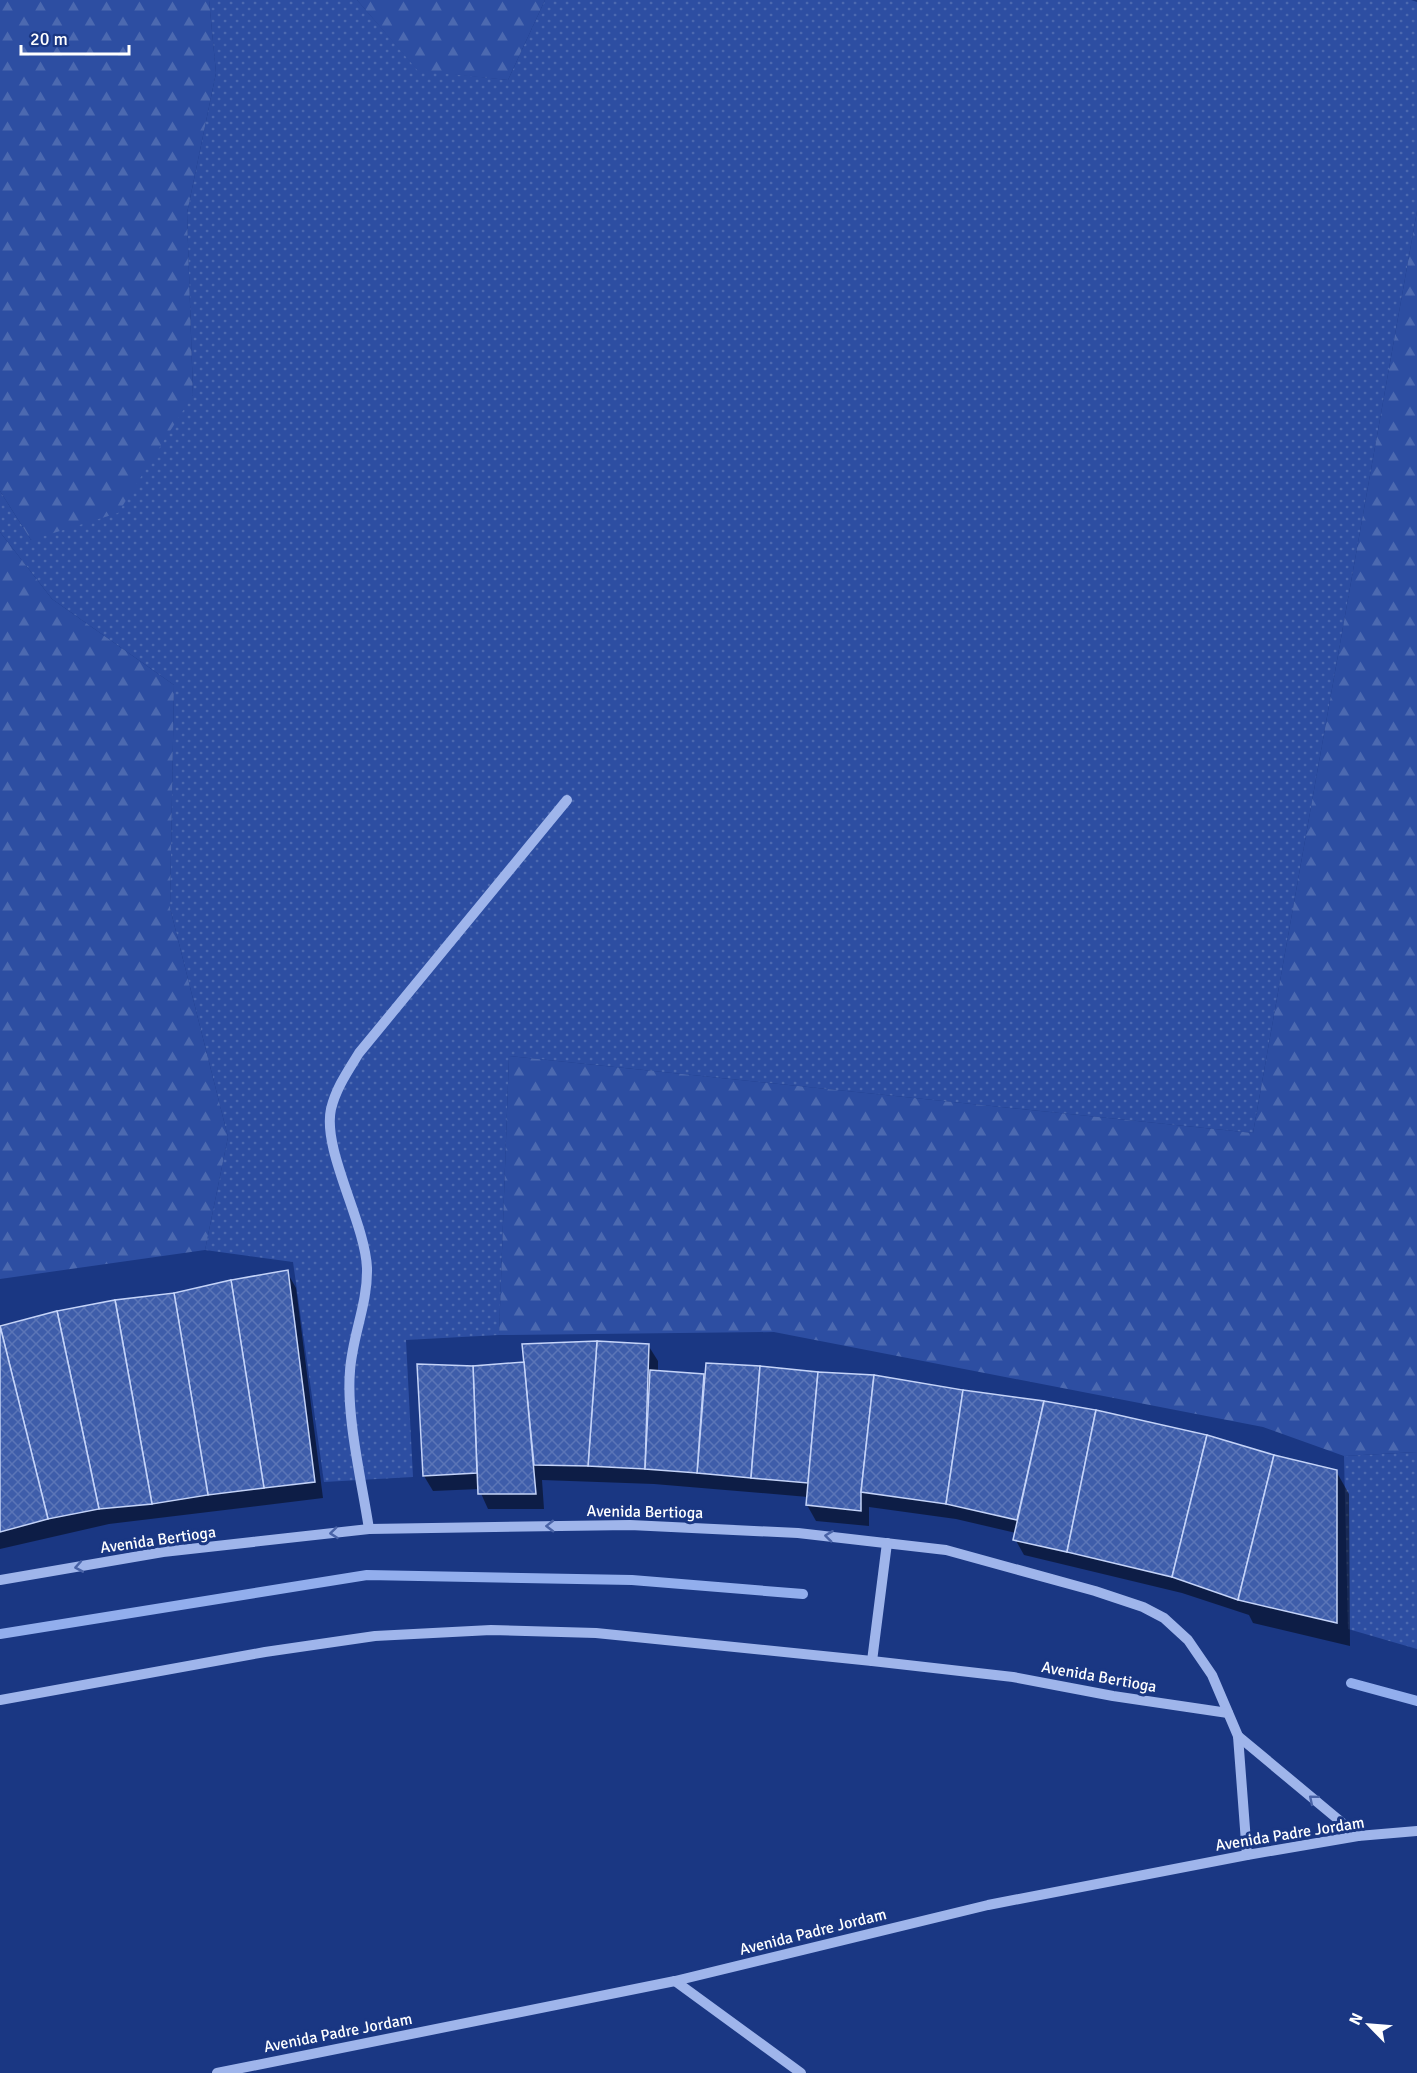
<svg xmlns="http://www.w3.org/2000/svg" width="1417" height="2073" font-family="Signika,sans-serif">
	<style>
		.grass { fill: url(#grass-dots) }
		.forest { fill: url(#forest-firs) }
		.shadow { fill: #0007 }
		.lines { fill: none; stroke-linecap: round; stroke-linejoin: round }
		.stream { stroke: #92aeed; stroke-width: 10 }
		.building { fill: url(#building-cross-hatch); stroke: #c4d3f8; stroke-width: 1.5 }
		.minor { stroke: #9fb5eb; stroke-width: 10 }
		.oneway { stroke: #4963a7 }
		.labels { text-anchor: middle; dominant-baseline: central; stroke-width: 6; stroke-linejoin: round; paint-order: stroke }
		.street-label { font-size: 16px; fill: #fff; stroke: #1a3783 }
	</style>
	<defs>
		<pattern id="grass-dots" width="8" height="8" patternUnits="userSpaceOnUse" patternTransform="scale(1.5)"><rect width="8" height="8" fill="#2d4ea2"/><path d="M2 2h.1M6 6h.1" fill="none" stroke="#4c69b0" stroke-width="1.8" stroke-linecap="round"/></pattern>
		<pattern id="forest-firs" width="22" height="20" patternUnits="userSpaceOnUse" patternTransform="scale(1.5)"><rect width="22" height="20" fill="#2d4ea2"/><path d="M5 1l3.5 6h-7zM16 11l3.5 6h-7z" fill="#4c69b0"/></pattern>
		<pattern id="building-cross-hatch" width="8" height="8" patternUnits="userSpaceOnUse" patternTransform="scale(1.5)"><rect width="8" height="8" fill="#3e5daa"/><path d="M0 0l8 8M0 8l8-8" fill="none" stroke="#5b75b7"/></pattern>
	</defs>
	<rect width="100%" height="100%" fill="#1a3783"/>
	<g class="grass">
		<polygon points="209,0 357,0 418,70 508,80 545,0 1411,0 1417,2 1417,211 1253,1133 509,1056 499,1335 406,1340 413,1477 324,1482 293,1262 205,1250 228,1137 170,908 174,685 52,599 0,532 0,491 31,540 193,395 187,213 216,73"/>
		<polygon points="1417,1452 1417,1649 1348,1629 1344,1456"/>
	</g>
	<g class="forest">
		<polygon points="0,0 209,0 216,73 187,213 193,395 118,513 31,540 0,491"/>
		<polygon points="357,0 545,0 508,80 418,71"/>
		<polygon points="1417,211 1417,1452 1344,1456 1263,1427 774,1332 499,1335 509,1056 1253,1133"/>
		<polygon points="0,532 52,599 174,685 170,908 228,1137 205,1250 0,1279"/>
	</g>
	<g class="shadow">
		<polygon points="287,1272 296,1288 323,1498 109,1524 0,1549 0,1325 57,1312 174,1294"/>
		<polygon points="648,1345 658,1361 658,1372 706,1375 874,1377 1096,1412 1336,1471 1349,1494 1350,1646 1253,1623 1249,1615 1182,1593 1024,1555 1015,1539 1016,1533 956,1519 869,1507 869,1526 816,1521 807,1505 808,1497 654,1484 542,1480 544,1509 488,1509 479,1489 433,1491 424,1476 473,1368 526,1364"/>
	</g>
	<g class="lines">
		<g class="stream">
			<polyline points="0,1634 367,1575 632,1580 803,1594"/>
			<polyline points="1351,1683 1417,1701"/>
		</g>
	</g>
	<g class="building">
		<polygon points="288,1270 315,1482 264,1488 231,1280"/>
		<polygon points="231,1280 264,1488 208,1495 174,1293"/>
		<polygon points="174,1293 208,1495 152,1504 115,1300"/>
		<polygon points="115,1300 152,1504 99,1509 57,1311"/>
		<polygon points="57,1311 99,1509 48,1519 0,1326"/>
		<polygon points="0,1326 48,1519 0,1532"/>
		<polygon points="597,1341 649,1344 645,1469 588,1466"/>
		<polygon points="597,1341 588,1466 534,1465 522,1344"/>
		<polygon points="524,1362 536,1494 478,1494 473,1366"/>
		<polygon points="706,1363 760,1366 751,1478 697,1473"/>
		<polygon points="417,1364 473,1366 477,1473 423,1476"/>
		<polygon points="760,1366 818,1372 808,1483 751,1478"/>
		<polygon points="650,1370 704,1374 697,1473 645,1469"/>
		<polygon points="818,1372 874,1375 861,1492 861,1511 806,1505"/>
		<polygon points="874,1375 963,1390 946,1504 861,1492"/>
		<polygon points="963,1390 1044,1401 1017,1520 946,1504"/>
		<polygon points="1044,1401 1096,1410 1067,1552 1013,1540"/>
		<polygon points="1096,1410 1207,1435 1172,1577 1067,1552"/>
		<polygon points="1207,1435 1274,1455 1238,1600 1172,1577"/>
		<polygon points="1274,1455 1337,1470 1337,1623 1238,1600"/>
	</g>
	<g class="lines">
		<g class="minor">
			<path d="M369,1529C362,1483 346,1416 350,1371C352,1337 368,1303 367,1268C365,1222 322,1150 331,1109C336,1088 348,1071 359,1053L567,800"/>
			<polyline points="0,1580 163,1552 369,1529 630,1525 798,1533 946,1550 1095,1591 1143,1607 1164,1618 1188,1640 1212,1675 1238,1736 1247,1855"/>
			<polyline points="872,1661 887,1543"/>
			<polyline points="0,1700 265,1652 375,1636 491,1630 596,1633 872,1661 1013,1677 1113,1696 1228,1713"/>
			<polyline points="1238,1736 1358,1836"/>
			<polyline points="675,1981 801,2073"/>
			<polyline points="217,2073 675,1981 988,1905 1247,1855 1358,1836 1417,1831"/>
		</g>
	</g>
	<defs><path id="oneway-chevron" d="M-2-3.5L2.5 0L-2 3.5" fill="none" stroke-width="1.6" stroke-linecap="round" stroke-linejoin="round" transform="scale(1.5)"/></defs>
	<g class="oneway">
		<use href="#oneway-chevron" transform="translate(550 1526) rotate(179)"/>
		<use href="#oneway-chevron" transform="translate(334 1533) rotate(174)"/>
		<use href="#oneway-chevron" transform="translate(829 1536) rotate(-173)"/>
		<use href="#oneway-chevron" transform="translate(79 1567) rotate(170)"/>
		<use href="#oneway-chevron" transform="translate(1313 1799) rotate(-140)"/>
	</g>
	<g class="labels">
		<g class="street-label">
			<text transform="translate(645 1512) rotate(1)">Avenida Bertioga</text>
			<text transform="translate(158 1540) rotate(-8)">Avenida Bertioga</text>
			<text transform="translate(1099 1677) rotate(10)">Avenida Bertioga</text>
			<text transform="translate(1290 1834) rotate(-9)">Avenida Padre Jordam</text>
			<text transform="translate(813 1932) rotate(-14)">Avenida Padre Jordam</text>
			<text transform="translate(338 2033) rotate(-11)">Avenida Padre Jordam</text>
		</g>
	</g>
	<g transform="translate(1369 2025) rotate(295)" stroke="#1a3783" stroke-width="4.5" paint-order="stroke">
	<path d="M0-4.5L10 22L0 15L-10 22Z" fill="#ffffff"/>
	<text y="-9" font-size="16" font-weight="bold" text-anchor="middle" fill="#ffffff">N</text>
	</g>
	<path d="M21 45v9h108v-9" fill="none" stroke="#ffffff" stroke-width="3"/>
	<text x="30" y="45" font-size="18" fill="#ffffff" stroke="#1a3783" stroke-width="4.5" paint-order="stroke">20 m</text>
</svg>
